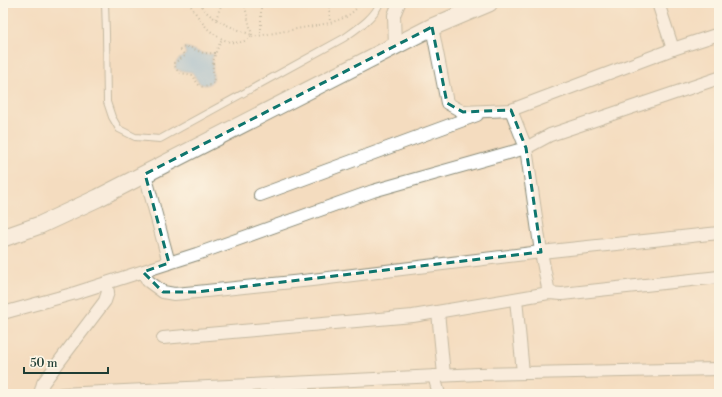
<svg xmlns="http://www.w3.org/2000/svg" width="722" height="397" font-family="'Libre Bodoni',serif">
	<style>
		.water { fill: #70b4e6; stroke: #48788d }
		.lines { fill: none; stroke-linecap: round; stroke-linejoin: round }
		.service-casing { stroke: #8a8c7a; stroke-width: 8 }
		.minor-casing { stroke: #8a8c7a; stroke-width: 14 }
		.secondary-casing { stroke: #8a8c7a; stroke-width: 19 }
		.path { stroke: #8a8c7a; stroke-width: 2; stroke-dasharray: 1 3; stroke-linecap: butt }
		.service { stroke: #fff; stroke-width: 6 }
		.minor { stroke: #fff; stroke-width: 12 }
		.secondary { stroke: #fff; stroke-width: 17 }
		.marked { fill: none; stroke: #0f766e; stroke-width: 3; stroke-dasharray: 8 5; stroke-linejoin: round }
	</style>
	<rect width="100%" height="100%" fill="#fcf5e5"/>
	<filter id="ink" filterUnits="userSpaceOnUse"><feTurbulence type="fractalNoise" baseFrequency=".025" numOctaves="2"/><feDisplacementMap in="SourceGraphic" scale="8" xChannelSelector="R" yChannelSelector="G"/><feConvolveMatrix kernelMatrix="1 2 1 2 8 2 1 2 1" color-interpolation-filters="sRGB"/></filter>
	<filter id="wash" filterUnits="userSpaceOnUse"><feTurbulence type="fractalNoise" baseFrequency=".012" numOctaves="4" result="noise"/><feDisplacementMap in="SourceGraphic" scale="16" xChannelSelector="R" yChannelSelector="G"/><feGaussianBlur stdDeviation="0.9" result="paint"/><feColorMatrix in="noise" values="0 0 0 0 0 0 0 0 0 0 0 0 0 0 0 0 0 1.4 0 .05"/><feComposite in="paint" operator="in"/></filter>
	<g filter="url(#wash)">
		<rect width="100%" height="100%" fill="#f4dcbf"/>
		<path class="water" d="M184,48C193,47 199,56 212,54L214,55L212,58L213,80L209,84C198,87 198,80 192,72L178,70L175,68L177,61L186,54Z"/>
	</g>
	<g filter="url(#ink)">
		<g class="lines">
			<g class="service-casing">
				<path id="service" d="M105,3L106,33L107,102L112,117L119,129L135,137L160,139L344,38C358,28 373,19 380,3"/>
			</g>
			<g class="minor-casing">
				<g id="minor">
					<polyline points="658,3 673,49"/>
					<polyline points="432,27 447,103 463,112 511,110 673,49 719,34"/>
					<polyline points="395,46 394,15 399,3"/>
					<polyline points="511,110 526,148 541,252 549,293"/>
					<polyline points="145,174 169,263"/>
					<polyline points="260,195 477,115"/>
					<polyline points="143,272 148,281 163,292 174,294 197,292 312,280 541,252 719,233"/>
					<polyline points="516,299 523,373"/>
					<polyline points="438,312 444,375"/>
					<polyline points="3,313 72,294 197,254 373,191 526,148 550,135 719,78"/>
					<polyline points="163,338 413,316 549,293 562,294 719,277"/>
					<polyline points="434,376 439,394"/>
					<polyline points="40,394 43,383 105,301 108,292 106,284"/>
					<polyline points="61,394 479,374 719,369"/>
				</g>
			</g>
			<g class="secondary-casing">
				<polyline id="secondary" points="3,238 40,225 98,198 432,27 489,3"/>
			</g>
			<g class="path">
				<path d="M189,3C194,11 201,22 208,29C220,40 240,50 252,35C237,29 207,20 200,3"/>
				<polyline points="244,3 252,35"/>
				<polyline points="261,3 261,4 324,3"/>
				<polyline points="329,3 330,23"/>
				<polyline points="261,4 261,35"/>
				<polyline points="216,19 222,3"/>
				<polyline points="252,37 330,23 346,17 354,11 361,3"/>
				<path d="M215,53C211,53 206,54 201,52C194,50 190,45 182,48L181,50L185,56L174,63C177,75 183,73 193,75C198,86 201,90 213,84C215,76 212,71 213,64C214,55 218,47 222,39"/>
			</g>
			<use href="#service" class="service"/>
			<use href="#minor" class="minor"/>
			<use href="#secondary" class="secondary"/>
		</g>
	</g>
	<path d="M0 0H722V397H0ZM432,27L447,103L463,112L511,110L526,148L541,252L197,292H163L143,272L169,263L145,174Z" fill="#f4dcbf" fill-opacity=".55" fill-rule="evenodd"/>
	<path class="marked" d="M432,27L447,103L463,112L511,110L526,148L541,252L197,292H163L143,272L169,263L145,174Z"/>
	<rect width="722" height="397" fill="none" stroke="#fcf5e5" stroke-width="16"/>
	<path d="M24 367v6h84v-6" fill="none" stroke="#1f3d34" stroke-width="2"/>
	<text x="30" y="367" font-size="12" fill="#1f3d34" stroke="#fcf5e5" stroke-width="3" paint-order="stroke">50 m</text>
</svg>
